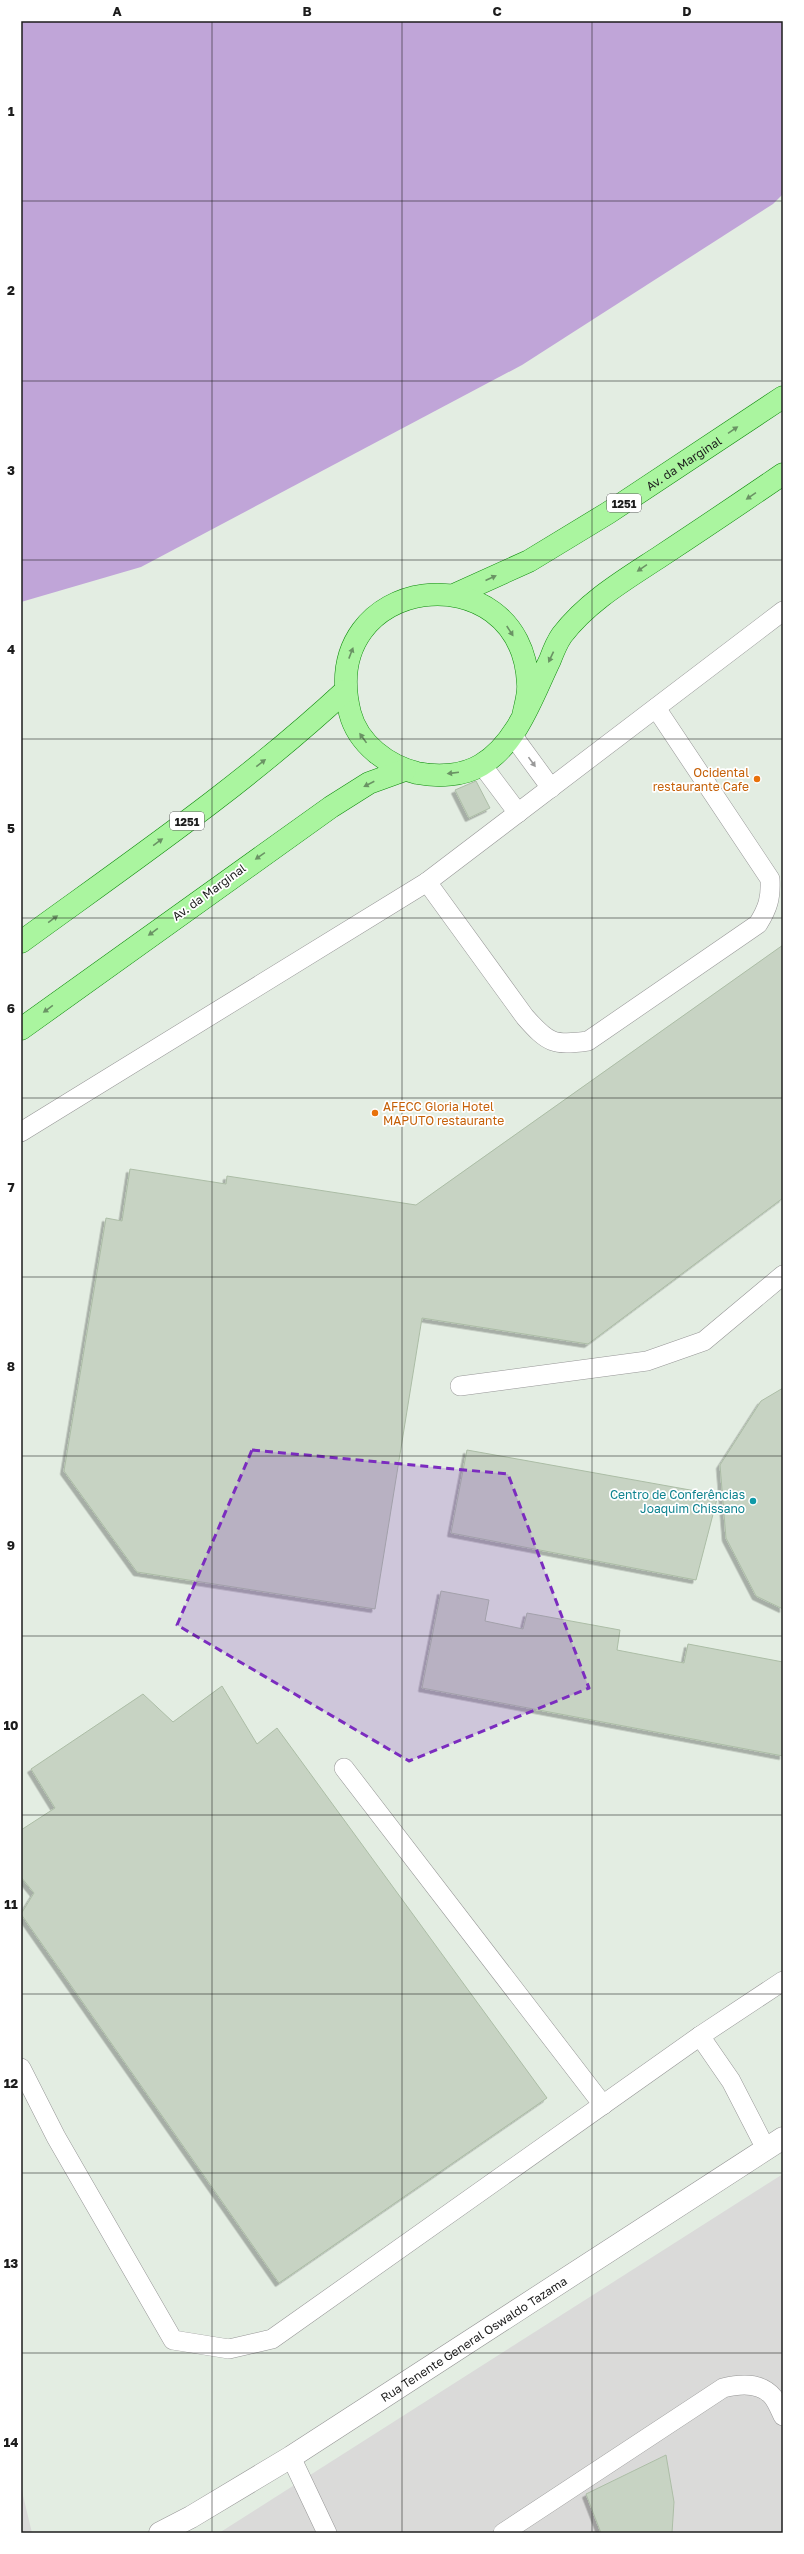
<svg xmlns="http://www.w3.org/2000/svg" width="804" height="2554" font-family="'Golos Text',sans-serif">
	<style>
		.residential { fill: #dadad9 }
		.water { fill: #c0a5d8 }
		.building { fill: #c7d3c3; stroke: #acbda6; filter: url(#shadow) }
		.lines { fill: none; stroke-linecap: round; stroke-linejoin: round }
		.service-casing { stroke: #969696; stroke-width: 20 }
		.minor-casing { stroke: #969696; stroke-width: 23 }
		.primary-casing { stroke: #0d8a0b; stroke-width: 23 }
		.service { stroke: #fff; stroke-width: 19 }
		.minor { stroke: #fff; stroke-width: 22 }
		.primary { stroke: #aaf59f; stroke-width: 22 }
		.oneway { fill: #6a9364 }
		.oneway2 { fill: #999 }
		.marked { fill: #7b2cbf; fill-opacity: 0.2; stroke: #7b2cbf; stroke-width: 3; stroke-dasharray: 8 5; stroke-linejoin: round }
		.grid { fill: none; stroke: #1c1c1c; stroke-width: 1; stroke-opacity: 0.55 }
		.food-dot { fill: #e8710a; stroke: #fff; stroke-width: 1.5 }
		.culture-dot { fill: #0f9aa8; stroke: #fff; stroke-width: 1.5 }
		.labels { text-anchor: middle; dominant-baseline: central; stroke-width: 3.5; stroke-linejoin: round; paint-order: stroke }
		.shield { fill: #fff; stroke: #606060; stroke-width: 1 }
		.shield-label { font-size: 11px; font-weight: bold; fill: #1c1c1c }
		.street-label { font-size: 12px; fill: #1c1c1c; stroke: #fff }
		.food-label { font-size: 12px; fill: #c56008; stroke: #fff; text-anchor: end }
		.culture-label { font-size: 12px; fill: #0d838f; stroke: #fff; text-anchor: end }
		.neatline { fill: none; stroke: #1c1c1c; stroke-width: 1.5 }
		.grid-label { font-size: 13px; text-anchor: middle; font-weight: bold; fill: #1c1c1c }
	</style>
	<defs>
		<filter id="shadow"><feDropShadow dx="-3.5" dy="3.5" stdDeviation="0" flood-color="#0004"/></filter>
	</defs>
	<rect width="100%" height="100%" fill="#e3ede2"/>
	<g class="residential">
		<polygon points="783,2174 783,2533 219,2533"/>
		<polygon points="21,2487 32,2533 21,2533"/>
	</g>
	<polygon class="water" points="21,21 783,21 783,194 773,204 522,365 141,567 21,602"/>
	<g class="building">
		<polygon points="476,781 490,808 469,818 455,790"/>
		<polygon points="783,945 783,1198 588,1344 422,1318 375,1609 137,1572 64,1471 106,1218 122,1221 130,1169 226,1184 227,1176 416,1205"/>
		<polygon points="783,1388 783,1609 756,1596 726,1538 720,1465 761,1401"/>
		<polygon points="467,1450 718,1495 696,1580 451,1533"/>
		<polygon points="441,1591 489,1600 485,1621 523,1629 527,1613 620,1630 617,1650 684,1663 688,1644 783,1662 783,1756 422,1688"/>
		<polygon points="222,1686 257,1744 277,1728 547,2098 279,2283 21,1914 34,1893 21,1877 21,1830 55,1808 31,1769 143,1694 173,1722"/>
		<polygon points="666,2455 674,2502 672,2533 601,2533 586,2494"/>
	</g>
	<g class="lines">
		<g class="service-casing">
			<g id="service">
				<polyline points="513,736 551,788"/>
				<polyline points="482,765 518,813"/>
				<path d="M427,882L525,1017C548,1043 553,1046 588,1041L758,924C768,908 771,898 770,879L656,708"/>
				<polyline points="21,1132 427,882 783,611"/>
				<polyline points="460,1386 647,1361 704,1341 783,1275"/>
				<polyline points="344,1768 603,2105"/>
				<polyline points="21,2068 56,2137 173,2340 229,2349 272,2339 700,2036"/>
				<polyline points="766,2149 731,2081 700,2036 783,1981"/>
				<polyline points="291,2457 327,2533"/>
				<path d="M503,2533L723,2388C739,2384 761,2382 773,2397C777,2402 780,2410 783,2416"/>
			</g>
		</g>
		<g class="minor-casing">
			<g id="minor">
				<path id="s1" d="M160,2533L191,2517L291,2457L783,2138"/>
			</g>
		</g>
		<g class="primary-casing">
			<g id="primary">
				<path id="s2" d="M456,594L529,561L608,513L783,397"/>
				<path d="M523,716C525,706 529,694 528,684C522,549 315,573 350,713C358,744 388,766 417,773C438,777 463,776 481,765C517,744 533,695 550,660C553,652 557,642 562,635C588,601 626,579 661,556C702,529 742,502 783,474"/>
				<path d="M21,942C131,862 245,784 345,691"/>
				<polyline points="21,1029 331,807 369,783 405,770"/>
			</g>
		</g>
		<use href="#service" class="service"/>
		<use href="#minor" class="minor"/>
		<use href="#primary" class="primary"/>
	</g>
	<defs><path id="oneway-solid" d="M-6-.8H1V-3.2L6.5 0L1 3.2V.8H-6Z"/></defs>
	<g class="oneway">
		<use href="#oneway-solid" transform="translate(733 430) rotate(-34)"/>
		<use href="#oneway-solid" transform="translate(751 496) rotate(146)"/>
		<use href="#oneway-solid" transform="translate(642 568) rotate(146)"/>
		<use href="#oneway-solid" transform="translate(491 578) rotate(-24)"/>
		<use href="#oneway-solid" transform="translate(510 631) rotate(57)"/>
		<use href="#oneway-solid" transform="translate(351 653) rotate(-69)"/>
		<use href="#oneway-solid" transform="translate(551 657) rotate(115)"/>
		<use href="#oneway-solid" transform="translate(363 738) rotate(-126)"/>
		<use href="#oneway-solid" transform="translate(261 763) rotate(-38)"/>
		<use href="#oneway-solid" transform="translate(453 773) rotate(173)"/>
		<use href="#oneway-solid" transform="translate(369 784) rotate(153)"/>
		<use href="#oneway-solid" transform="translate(158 842) rotate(-36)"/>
		<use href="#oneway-solid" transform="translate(260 856) rotate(145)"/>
		<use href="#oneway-solid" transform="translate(53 919) rotate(-36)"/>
		<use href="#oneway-solid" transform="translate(153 932) rotate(144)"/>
		<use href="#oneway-solid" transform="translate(48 1009) rotate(144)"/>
	</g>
	<use class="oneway2" href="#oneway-solid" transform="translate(532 762) rotate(54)"/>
	<path class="marked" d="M252,1450L508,1474L589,1688L409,1761L177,1625Z"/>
	<path class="grid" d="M212,21V2533M402,21V2533M592,21V2533M21,201H783M21,381H783M21,560H783M21,739H783M21,918H783M21,1098H783M21,1277H783M21,1456H783M21,1636H783M21,1815H783M21,1994H783M21,2173H783M21,2353H783"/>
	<g class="food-dot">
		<circle cx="757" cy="779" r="4"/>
		<circle cx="375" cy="1113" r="4"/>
	</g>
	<circle class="culture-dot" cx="753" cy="1501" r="4"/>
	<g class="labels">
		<g class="shield">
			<rect x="607" y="494" width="34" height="18" rx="3"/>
			<rect x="170" y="812" width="34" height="18" rx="3"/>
		</g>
		<g class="shield-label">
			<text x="624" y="503">1251</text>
			<text x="187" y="821">1251</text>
		</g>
		<g class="street-label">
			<text stroke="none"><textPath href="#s2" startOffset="263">Av. da Marginal</textPath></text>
			<text transform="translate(209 892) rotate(-36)">Av. da Marginal</text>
			<text stroke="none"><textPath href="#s1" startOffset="369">Rua Tenente General Oswaldo Tazama</textPath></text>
		</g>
		<g class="food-label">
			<text x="749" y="772">Ocidental<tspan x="749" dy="14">restaurante Cafe</tspan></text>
			<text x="383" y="1106" text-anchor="start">AFECC Gloria Hotel<tspan x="383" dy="14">MAPUTO restaurante</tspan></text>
		</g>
		<g class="culture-label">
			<text x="745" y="1494">Centro de Conferências<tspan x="745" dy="14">Joaquim Chissano</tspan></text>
		</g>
	</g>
	<rect width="804" height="2554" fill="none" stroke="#ffffff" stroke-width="44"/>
	<rect x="22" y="22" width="760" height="2510" class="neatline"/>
	<g class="grid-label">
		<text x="117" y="16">A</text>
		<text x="307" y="16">B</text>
		<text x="497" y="16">C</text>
		<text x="687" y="16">D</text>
		<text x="11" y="116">1</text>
		<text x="11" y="295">2</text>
		<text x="11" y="475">3</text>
		<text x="11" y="654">4</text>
		<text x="11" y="833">5</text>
		<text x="11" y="1013">6</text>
		<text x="11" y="1192">7</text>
		<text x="11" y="1371">8</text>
		<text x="11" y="1550">9</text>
		<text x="11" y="1730">10</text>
		<text x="11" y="1909">11</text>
		<text x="11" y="2088">12</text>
		<text x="11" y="2268">13</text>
		<text x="11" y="2447">14</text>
	</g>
</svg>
